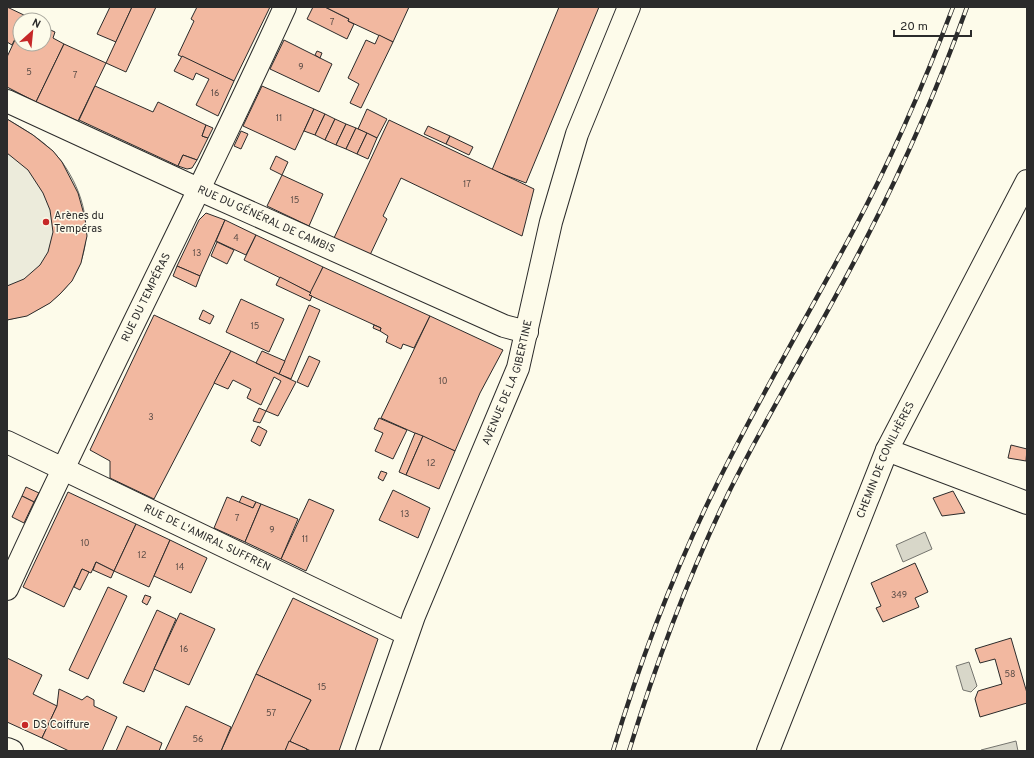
<svg xmlns="http://www.w3.org/2000/svg" width="1034" height="758" font-family="Overpass,sans-serif">
	<style>
		.green { fill: #ecebdb; stroke: #74746e }
		.water { fill: #d8d7c9; stroke: #74746e }
		.building { fill: #f2b8a0; stroke: #2b2b2b }
		.lines { fill: none; stroke-linecap: round; stroke-linejoin: round }
		.street-casing { stroke: #2b2b2b; stroke-width: 24 }
		.secondary-casing { stroke: #2b2b2b; stroke-width: 24 }
		.street { stroke: #fdfbea; stroke-width: 22 }
		.secondary { stroke: #fdfbea; stroke-width: 22 }
		.rail-casing { stroke: #2b2b2b; stroke-width: 4.5 }
		.rail { stroke: #fdfbea; stroke-width: 3; stroke-dasharray: 9; stroke-linecap: butt }
		.poi-dot { fill: #c62828; stroke: #fdfbea; stroke-width: 1.5 }
		.labels { text-anchor: middle; dominant-baseline: central; stroke-width: 3; stroke-linejoin: round; paint-order: stroke }
		.number-label { font-size: 9px; fill: #5d4e48 }
		.poi-label { font-size: 11px; fill: #2b2b2b; stroke: #fdfbea; text-anchor: start }
		.street-label { font-size: 11px; fill: #2b2b2b; stroke: #fdfbea }
	</style>
	<rect width="100%" height="100%" fill="#fdfbea"/>
	<path class="green" d="M7,119C27,131 47,142 62,162C108,226 87,304 7,320Z"/>
	<g class="water">
		<polygon points="925,532 932,549 903,562 896,545"/>
		<polygon points="969,662 977,686 971,692 963,690 956,666"/>
		<polygon points="1016,741 1018,751 982,751 981,750"/>
	</g>
	<g class="building">
		<polygon points="7,7 26,16 24,20 20,20 20,29 12,45 7,42"/>
		<polygon points="110,7 132,7 116,42 97,34"/>
		<polygon points="132,7 156,7 126,72 106,63"/>
		<polygon points="197,7 270,7 234,81 178,55 194,21 191,19"/>
		<polygon points="313,7 325,7 349,19 348,21 354,24 347,39 307,19"/>
		<polygon points="325,7 409,7 393,42 348,21 349,19"/>
		<polygon points="559,7 599,7 526,183 492,170"/>
		<polygon points="44,27 55,32 53,38 64,44 36,102 7,87 7,57 20,29 20,44 44,44"/>
		<polygon points="379,35 393,42 361,108 350,103 359,84 348,78 366,40 375,44"/>
		<polygon points="284,40 332,64 319,92 270,69"/>
		<polygon points="64,44 106,63 78,121 36,102"/>
		<polygon points="317,51 322,53 320,58 315,55"/>
		<polygon points="182,56 234,81 218,116 196,105 209,79 196,73 193,80 174,71"/>
		<polygon points="95,86 153,112 158,102 206,125 202,136 208,138 197,160 183,155 178,166 79,120"/>
		<polygon points="262,86 314,109 295,150 243,126"/>
		<polygon points="314,109 325,114 315,135 304,131"/>
		<polygon points="367,109 387,119 377,138 358,129"/>
		<polygon points="325,114 335,119 325,140 315,135"/>
		<polygon points="7,119 33,135 53,151 62,162 78,193 85,218 87,236 81,263 72,281 60,294 50,303 27,316 7,320 7,286 24,279 40,265 48,252 53,232 50,210 43,193 28,170 7,153"/>
		<polygon points="335,119 346,124 336,145 325,140"/>
		<polygon points="389,120 534,189 522,236 401,178 383,216 387,219 370,255 334,238"/>
		<polygon points="346,124 356,128 346,149 336,145"/>
		<polygon points="206,125 213,128 208,138 202,136"/>
		<polygon points="428,126 450,136 446,144 424,134"/>
		<polygon points="356,128 367,133 357,154 346,149"/>
		<polygon points="241,131 248,134 241,149 234,146"/>
		<polygon points="367,133 377,138 368,159 357,154"/>
		<polygon points="450,136 473,147 469,155 446,144"/>
		<polygon points="183,155 197,160 192,168 187,169 178,166"/>
		<polygon points="276,156 288,162 282,175 270,169"/>
		<polygon points="282,175 323,194 309,226 267,206"/>
		<polygon points="206,213 225,220 200,276 177,266 199,220"/>
		<polygon points="225,220 256,235 246,255 216,241"/>
		<polygon points="256,235 323,267 311,293 244,260"/>
		<polygon points="217,242 234,250 227,264 211,256"/>
		<polygon points="177,266 200,276 196,287 173,276"/>
		<polygon points="323,267 430,316 414,348 403,344 401,349 386,342 388,336 380,331 381,328 309,295"/>
		<polygon points="280,277 311,293 309,295 312,296 310,301 276,285"/>
		<polygon points="241,299 284,319 269,352 226,332"/>
		<polygon points="309,305 320,310 291,379 279,374"/>
		<polygon points="203,310 214,316 210,324 199,319"/>
		<polygon points="154,315 231,351 154,499 110,478 110,461 90,450"/>
		<polygon points="430,316 503,350 480,393 455,451 381,418"/>
		<polygon points="374,325 381,328 380,331 373,328"/>
		<polygon points="231,351 296,382 278,416 266,411 281,381 274,377 261,405 247,398 251,389 233,380 228,389 214,383"/>
		<polygon points="262,351 285,361 279,374 256,363"/>
		<polygon points="309,356 320,361 308,387 297,382"/>
		<polygon points="259,408 266,411 260,423 253,421"/>
		<polygon points="379,418 407,430 393,459 375,451 383,433 374,429"/>
		<polygon points="258,426 267,431 260,446 251,441"/>
		<polygon points="415,433 423,436 406,475 399,472"/>
		<polygon points="423,436 455,451 439,489 406,475"/>
		<polygon points="1011,445 1027,449 1026,461 1008,458"/>
		<polygon points="381,471 387,473 383,481 378,478"/>
		<polygon points="26,487 39,493 34,502 22,496"/>
		<polygon points="393,490 430,508 418,538 379,520"/>
		<polygon points="953,491 965,513 942,516 933,498"/>
		<polygon points="68,492 136,524 114,571 96,562 91,573 82,569 64,607 23,587"/>
		<polygon points="22,496 34,502 24,523 12,517"/>
		<polygon points="242,496 256,502 253,508 239,503"/>
		<polygon points="227,497 253,508 256,502 261,504 245,542 214,528"/>
		<polygon points="309,499 334,510 306,571 281,559"/>
		<polygon points="261,504 298,519 281,559 245,542"/>
		<polygon points="136,524 170,540 149,587 114,571"/>
		<polygon points="170,540 207,558 191,593 154,576"/>
		<polygon points="96,562 114,571 111,578 93,570"/>
		<polygon points="915,563 928,592 915,598 919,607 883,622 876,608 881,606 871,583"/>
		<polygon points="82,569 89,572 80,590 74,587"/>
		<polygon points="108,587 127,596 88,679 69,670"/>
		<polygon points="145,595 151,597 147,605 142,602"/>
		<polygon points="293,598 378,639 339,751 311,751 289,741 311,700 256,674"/>
		<polygon points="157,610 176,619 144,692 123,683"/>
		<polygon points="180,613 215,629 189,685 154,669"/>
		<polygon points="1011,638 1027,693 1027,703 980,717 975,699 978,691 1002,684 995,659 980,663 975,649"/>
		<polygon points="7,658 42,675 33,694 57,706 42,738 7,722"/>
		<polygon points="256,674 311,700 285,751 221,751"/>
		<polygon points="59,689 82,700 87,696 94,700 94,706 117,717 102,751 69,751 42,738 57,706"/>
		<polygon points="186,706 231,727 221,751 165,751"/>
		<polygon points="127,726 162,743 159,751 116,751"/>
		<polygon points="289,741 307,749 306,751 285,751"/>
	</g>
	<g class="lines">
		<g class="street-casing">
			<g id="street">
				<path id="s1" d="M7,101L198,189L504,326L527,332"/>
				<path id="s2" d="M7,442L407,634"/>
				<polyline points="887,450 1027,503"/>
				<path id="s3" d="M7,589C96,393 196,203 285,7"/>
				<path id="s4" d="M768,751L887,450L1027,181"/>
			</g>
		</g>
		<g class="secondary-casing">
			<g id="secondary">
				<polyline points="7,749 12,751"/>
				<path id="s5" d="M367,751L414,616L518,368L551,222L577,134L629,7"/>
			</g>
		</g>
		<use href="#street" class="street"/>
		<use href="#secondary" class="secondary"/>
		<g class="rail-casing">
			<g id="rail">
				<path d="M613,751C640,661 674,571 716,486C758,400 807,317 852,233C891,160 924,84 953,7"/>
				<path d="M629,751C656,663 688,577 728,494C771,407 823,324 867,237C905,163 939,85 967,7"/>
			</g>
		</g>
		<use href="#rail" class="rail"/>
	</g>
	<g class="poi-dot">
		<circle cx="46" cy="222" r="4"/>
		<circle cx="25" cy="725" r="4"/>
	</g>
	<g class="labels">
		<g class="number-label">
			<text x="332" y="22">7</text>
			<text x="301" y="67">9</text>
			<text x="29" y="72">5</text>
			<text x="75" y="75">7</text>
			<text x="215" y="93">16</text>
			<text x="279" y="118">11</text>
			<text x="467" y="184">17</text>
			<text x="295" y="200">15</text>
			<text x="236" y="238">4</text>
			<text x="197" y="253">13</text>
			<text x="255" y="326">15</text>
			<text x="443" y="381">10</text>
			<text x="151" y="417">3</text>
			<text x="431" y="463">12</text>
			<text x="405" y="514">13</text>
			<text x="237" y="518">7</text>
			<text x="272" y="530">9</text>
			<text x="305" y="539">11</text>
			<text x="85" y="543">10</text>
			<text x="142" y="555">12</text>
			<text x="180" y="567">14</text>
			<text x="899" y="595">349</text>
			<text x="184" y="649">16</text>
			<text x="1010" y="674">58</text>
			<text x="322" y="687">15</text>
			<text x="271" y="713">57</text>
			<text x="198" y="739">56</text>
		</g>
		<g class="poi-label">
			<text x="54" y="216">Arènes du<tspan x="54" dy="13">Tempéras</tspan></text>
			<text x="33" y="725">DS Coiffure</text>
		</g>
		<g class="street-label">
			<text stroke="none"><textPath href="#s1" startOffset="285">RUE DU GÉNÉRAL DE CAMBIS</textPath></text>
			<text stroke="none"><textPath href="#s3" startOffset="323">RUE DU TEMPÉRAS</textPath></text>
			<text stroke="none"><textPath href="#s5" startOffset="395">AVENUE DE LA GIBERTINE</textPath></text>
			<text stroke="none"><textPath href="#s4" startOffset="314">CHEMIN DE CONILHÈRES</textPath></text>
			<text stroke="none"><textPath href="#s2" startOffset="222">RUE DE L'AMIRAL SUFFREN</textPath></text>
		</g>
	</g>
	<rect width="1034" height="758" fill="none" stroke="#2b2b2b" stroke-width="16"/>
	<g transform="translate(32 32) rotate(27)"><circle r="19" fill="#fdfbea" stroke="#a9a89e"/>
	<path d="M0-3L7 15L0 10L-7 15Z" fill="#c62828"/>
	<text y="-6" font-size="11" font-weight="bold" text-anchor="middle" fill="#2b2b2b">N</text>
	</g>
	<path d="M894 30v6h77v-6" fill="none" stroke="#2b2b2b" stroke-width="2"/>
	<text x="900" y="30" font-size="12" fill="#2b2b2b" stroke="#fdfbea" stroke-width="3" paint-order="stroke">20 m</text>
</svg>
